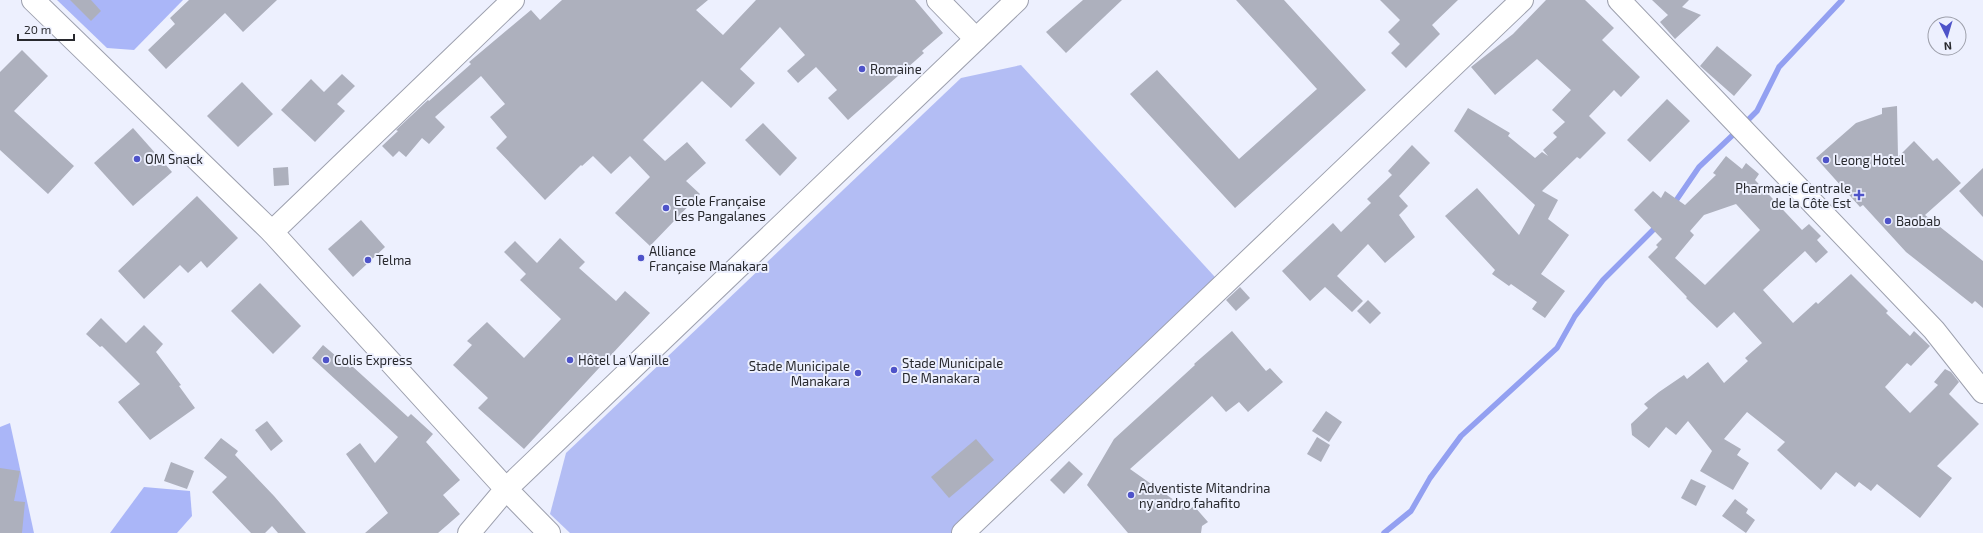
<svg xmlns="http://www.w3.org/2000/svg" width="1983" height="533" font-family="'Exo 2',sans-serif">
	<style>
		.green { fill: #b3bdf4 }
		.forest { fill: #aab6f8 }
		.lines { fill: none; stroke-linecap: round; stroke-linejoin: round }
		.stream { stroke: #93a0f1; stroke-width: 5.5 }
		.building { fill: #adb0bd; fill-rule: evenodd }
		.minor-casing { stroke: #9da0ae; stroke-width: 24 }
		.major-casing { stroke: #9da0ae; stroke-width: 24 }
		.minor { stroke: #fff; stroke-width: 22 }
		.major { stroke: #fff; stroke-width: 22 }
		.poi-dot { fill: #4e53c9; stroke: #edf0fe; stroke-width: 1.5 }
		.labels { text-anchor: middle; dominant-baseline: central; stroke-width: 4; stroke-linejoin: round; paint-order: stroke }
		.poi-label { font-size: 13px; fill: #28292e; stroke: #edf0fe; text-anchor: start }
	</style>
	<rect width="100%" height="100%" fill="#edf0fe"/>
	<polygon class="green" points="1021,65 1225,288 957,533 570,533 550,514 566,453 961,78"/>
	<g class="forest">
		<polygon points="57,0 183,0 134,50 107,48"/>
		<polygon points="10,423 34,533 0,533 0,427"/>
		<polygon points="144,487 190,491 192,516 177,533 110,533"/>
	</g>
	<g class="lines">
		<g class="stream">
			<polyline points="1743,125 1757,111 1779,67 1842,0"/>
			<polyline points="1673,205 1699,167 1737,131"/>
			<polyline points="1384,533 1411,511 1430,478 1461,436 1557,348 1575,316 1603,280 1658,225"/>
		</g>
	</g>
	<g class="building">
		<polygon points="70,0 91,0 101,11 91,21"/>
		<polygon points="189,0 277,0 243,32 225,13 166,69 148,50 175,24 170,18"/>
		<polygon points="562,0 708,0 696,10 723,35 756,0 915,0 943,33 922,51 924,53 848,120 828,98 837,90 816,67 798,83 787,71 805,55 780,27 740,69 755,83 731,108 702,81 643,140 665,161 687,142 706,163 686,181 700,194 650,246 615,213 650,177 630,156 611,174 593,156 582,166 581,165 545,200 496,148 507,137 490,117 505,104 481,76 435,117 445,127 429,144 422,138 406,157 399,151 393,157 382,146 398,131 396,130 428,100 429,101 471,64 469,62 531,10 540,20"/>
		<polygon points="1083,0 1122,0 1066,53 1046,32"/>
		<polygon points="1236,0 1284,0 1366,90 1235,208 1130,94 1157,70 1239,159 1317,89"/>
		<polygon points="1380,0 1458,0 1432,25 1440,34 1406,68 1391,53 1400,44 1388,32 1400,20"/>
		<polygon points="1546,0 1585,0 1614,28 1602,40 1640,77 1621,97 1614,90 1589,116 1606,133 1580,159 1577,157 1542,191 1558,200 1548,219 1569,235 1541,274 1565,291 1545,318 1532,309 1537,302 1511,284 1509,286 1492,274 1495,270 1445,216 1477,188 1519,235 1535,205 1454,131 1468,108 1510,133 1508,136 1535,158 1542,152 1548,156 1543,150 1557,137 1553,133 1565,122 1552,110 1571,90 1537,59 1495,95 1471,67 1513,34"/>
		<polygon points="1652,0 1689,0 1682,7 1701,15 1675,39 1660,22 1668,15"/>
		<polygon points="1717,46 1752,75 1734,96 1700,66"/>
		<polygon points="22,50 48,76 14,111 74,166 48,194 0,150 0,72"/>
		<polygon points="342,74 355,86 337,104 345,111 315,142 281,110 311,79 324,92"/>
		<polygon points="242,82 273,114 238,147 207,116"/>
		<polygon points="1667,99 1690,121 1650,162 1627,140"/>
		<polygon points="1897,106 1898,157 1914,141 1933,161 1937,158 1961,183 1925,215 1983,261 1983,308 1975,301 1972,304 1906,252 1863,205 1860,207 1816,158 1856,123 1882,114 1882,108"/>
		<polygon points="763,123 797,158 780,176 745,140"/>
		<polygon points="133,128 172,172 133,206 94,163"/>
		<polygon points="1412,145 1430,163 1399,196 1408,206 1399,215 1415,237 1385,263 1368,244 1337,276 1363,301 1352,312 1325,287 1310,301 1282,271 1333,223 1341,232 1371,203 1367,199 1392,175 1388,171"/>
		<path d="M1726,156L1742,169L1746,163L1759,174L1755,180L1802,230L1809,224L1821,236L1817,240L1828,252L1816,263L1805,251L1763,290L1793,323L1816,302L1818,304L1851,274L1888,311L1886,313L1910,336L1914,331L1930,346L1911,366L1907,363L1885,387L1910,413L1938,385L1934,382L1945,369L1951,372L1959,382L1949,394L1979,424L1937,466L1952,478L1920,518L1877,484L1871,491L1859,482L1855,487L1836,472L1821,490L1777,450L1785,442L1747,412L1724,439L1741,449L1737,455L1749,463L1733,490L1700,471L1712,451L1688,421L1676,435L1666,427L1649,448L1632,435L1631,424L1648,408L1644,404L1659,392L1684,375L1687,379L1708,362L1724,383L1748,361L1745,358L1762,343L1734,312L1717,328L1686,298L1687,297L1648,257L1658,247L1656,245L1662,239L1634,210L1653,191L1661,198L1665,191L1685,205L1716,175L1713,173ZM1736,204L1760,230L1705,285L1675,258L1694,235L1690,231L1704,215Z"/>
		<polygon points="288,167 289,185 274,186 273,168"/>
		<polygon points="1983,168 1983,217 1959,191"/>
		<polygon points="197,196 238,238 207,268 201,261 188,273 180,265 144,299 118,271"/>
		<polygon points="361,220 385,247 353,277 328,249"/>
		<polygon points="560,238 585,262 579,268 616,301 625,291 650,313 524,449 478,408 488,398 453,365 472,345 467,341 487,322 524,358 561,319 520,280 526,274 504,252 515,241 537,263"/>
		<polygon points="260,283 301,326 273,354 231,311"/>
		<polygon points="1240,287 1250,298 1236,311 1226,300"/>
		<polygon points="1368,300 1381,313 1370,324 1357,311"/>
		<polygon points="101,318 126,343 144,325 163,344 156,352 181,385 179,386 195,408 150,440 118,402 140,384 102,346 100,347 86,334"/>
		<polygon points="1232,331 1266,371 1270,368 1283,382 1248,412 1239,402 1226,412 1212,396 1130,469 1188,510 1194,506 1208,522 1202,526 1201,533 1128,533 1087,485 1114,439 1195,365 1194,364"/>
		<polygon points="323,345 350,368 352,366 408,417 411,414 433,434 426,442 460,480 443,495 460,514 438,533 365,533 388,513 346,454 360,443 375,463 398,437 312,358"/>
		<polygon points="1326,411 1342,422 1329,442 1312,431"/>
		<polygon points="267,421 283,441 271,451 255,430"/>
		<polygon points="1317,437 1330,445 1321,462 1307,454"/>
		<polygon points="221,438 238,451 235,455 274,496 306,533 278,533 272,526 265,533 251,533 212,492 227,477 204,458"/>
		<polygon points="976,439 994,460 949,498 931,477"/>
		<polygon points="1069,461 1083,474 1064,494 1050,480"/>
		<polygon points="171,462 194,471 187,489 164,481"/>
		<polygon points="0,468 20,471 14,501 25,502 22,533 0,533"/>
		<polygon points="1691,479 1706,486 1696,506 1681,498"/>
		<polygon points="1735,499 1748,509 1746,513 1755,520 1746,533 1722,516"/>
	</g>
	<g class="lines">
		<g class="minor-casing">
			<g id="minor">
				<polyline points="33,0 272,232 506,489 469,533"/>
				<polyline points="938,0 976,39"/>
				<polyline points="1619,0 1934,330 1983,392"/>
				<polyline points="272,232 513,0"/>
				<polyline points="963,533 1522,0"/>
			</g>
		</g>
		<g class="major-casing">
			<polyline id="major" points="549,533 506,489 1017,0"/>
		</g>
		<use href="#minor" class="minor"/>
		<use href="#major" class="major"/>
	</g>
	<g class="poi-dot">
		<circle cx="862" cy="69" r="4"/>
		<circle cx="137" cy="159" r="4"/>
		<circle cx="1826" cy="160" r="4"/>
		<path d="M1857 189h4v4h4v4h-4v4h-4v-4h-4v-4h4z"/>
		<circle cx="666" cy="208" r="4"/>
		<circle cx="1888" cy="221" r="4"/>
		<circle cx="641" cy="258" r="4"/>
		<circle cx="368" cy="260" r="4"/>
		<circle cx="326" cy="360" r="4"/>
		<circle cx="570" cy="360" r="4"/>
		<circle cx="894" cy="370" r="4"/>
		<circle cx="858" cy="373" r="4"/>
		<circle cx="1131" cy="495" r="4"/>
	</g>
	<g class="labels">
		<g class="poi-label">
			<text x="870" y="69">Romaine</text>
			<text x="145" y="159">OM Snack</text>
			<text x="1834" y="160">Leong Hotel</text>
			<text x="1851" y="188" text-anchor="end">Pharmacie Centrale<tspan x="1851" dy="15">de la Côte Est</tspan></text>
			<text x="674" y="201">Ecole Française<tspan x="674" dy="15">Les Pangalanes</tspan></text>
			<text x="1896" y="221">Baobab</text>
			<text x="649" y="251">Alliance<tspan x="649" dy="15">Française Manakara</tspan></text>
			<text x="376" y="260">Telma</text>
			<text x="334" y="360">Colis Express</text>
			<text x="578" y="360">Hôtel La Vanille</text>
			<text x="902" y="363">Stade Municipale<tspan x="902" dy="15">De Manakara</tspan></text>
			<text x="850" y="366" text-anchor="end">Stade Municipale<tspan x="850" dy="15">Manakara</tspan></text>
			<text x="1139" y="488">Adventiste Mitandrina<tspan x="1139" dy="15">ny andro fahafito</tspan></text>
		</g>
	</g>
	<g transform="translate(1947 36) rotate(175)"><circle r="19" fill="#edf0fe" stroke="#9ea0ab"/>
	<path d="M0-3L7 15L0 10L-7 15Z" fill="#4e53c9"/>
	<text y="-6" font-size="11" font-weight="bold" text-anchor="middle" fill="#28292e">N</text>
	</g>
	<path d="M18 34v6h56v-6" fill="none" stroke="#28292e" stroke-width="2"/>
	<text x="24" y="34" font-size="12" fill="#28292e" stroke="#edf0fe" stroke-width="3" paint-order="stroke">20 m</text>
</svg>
